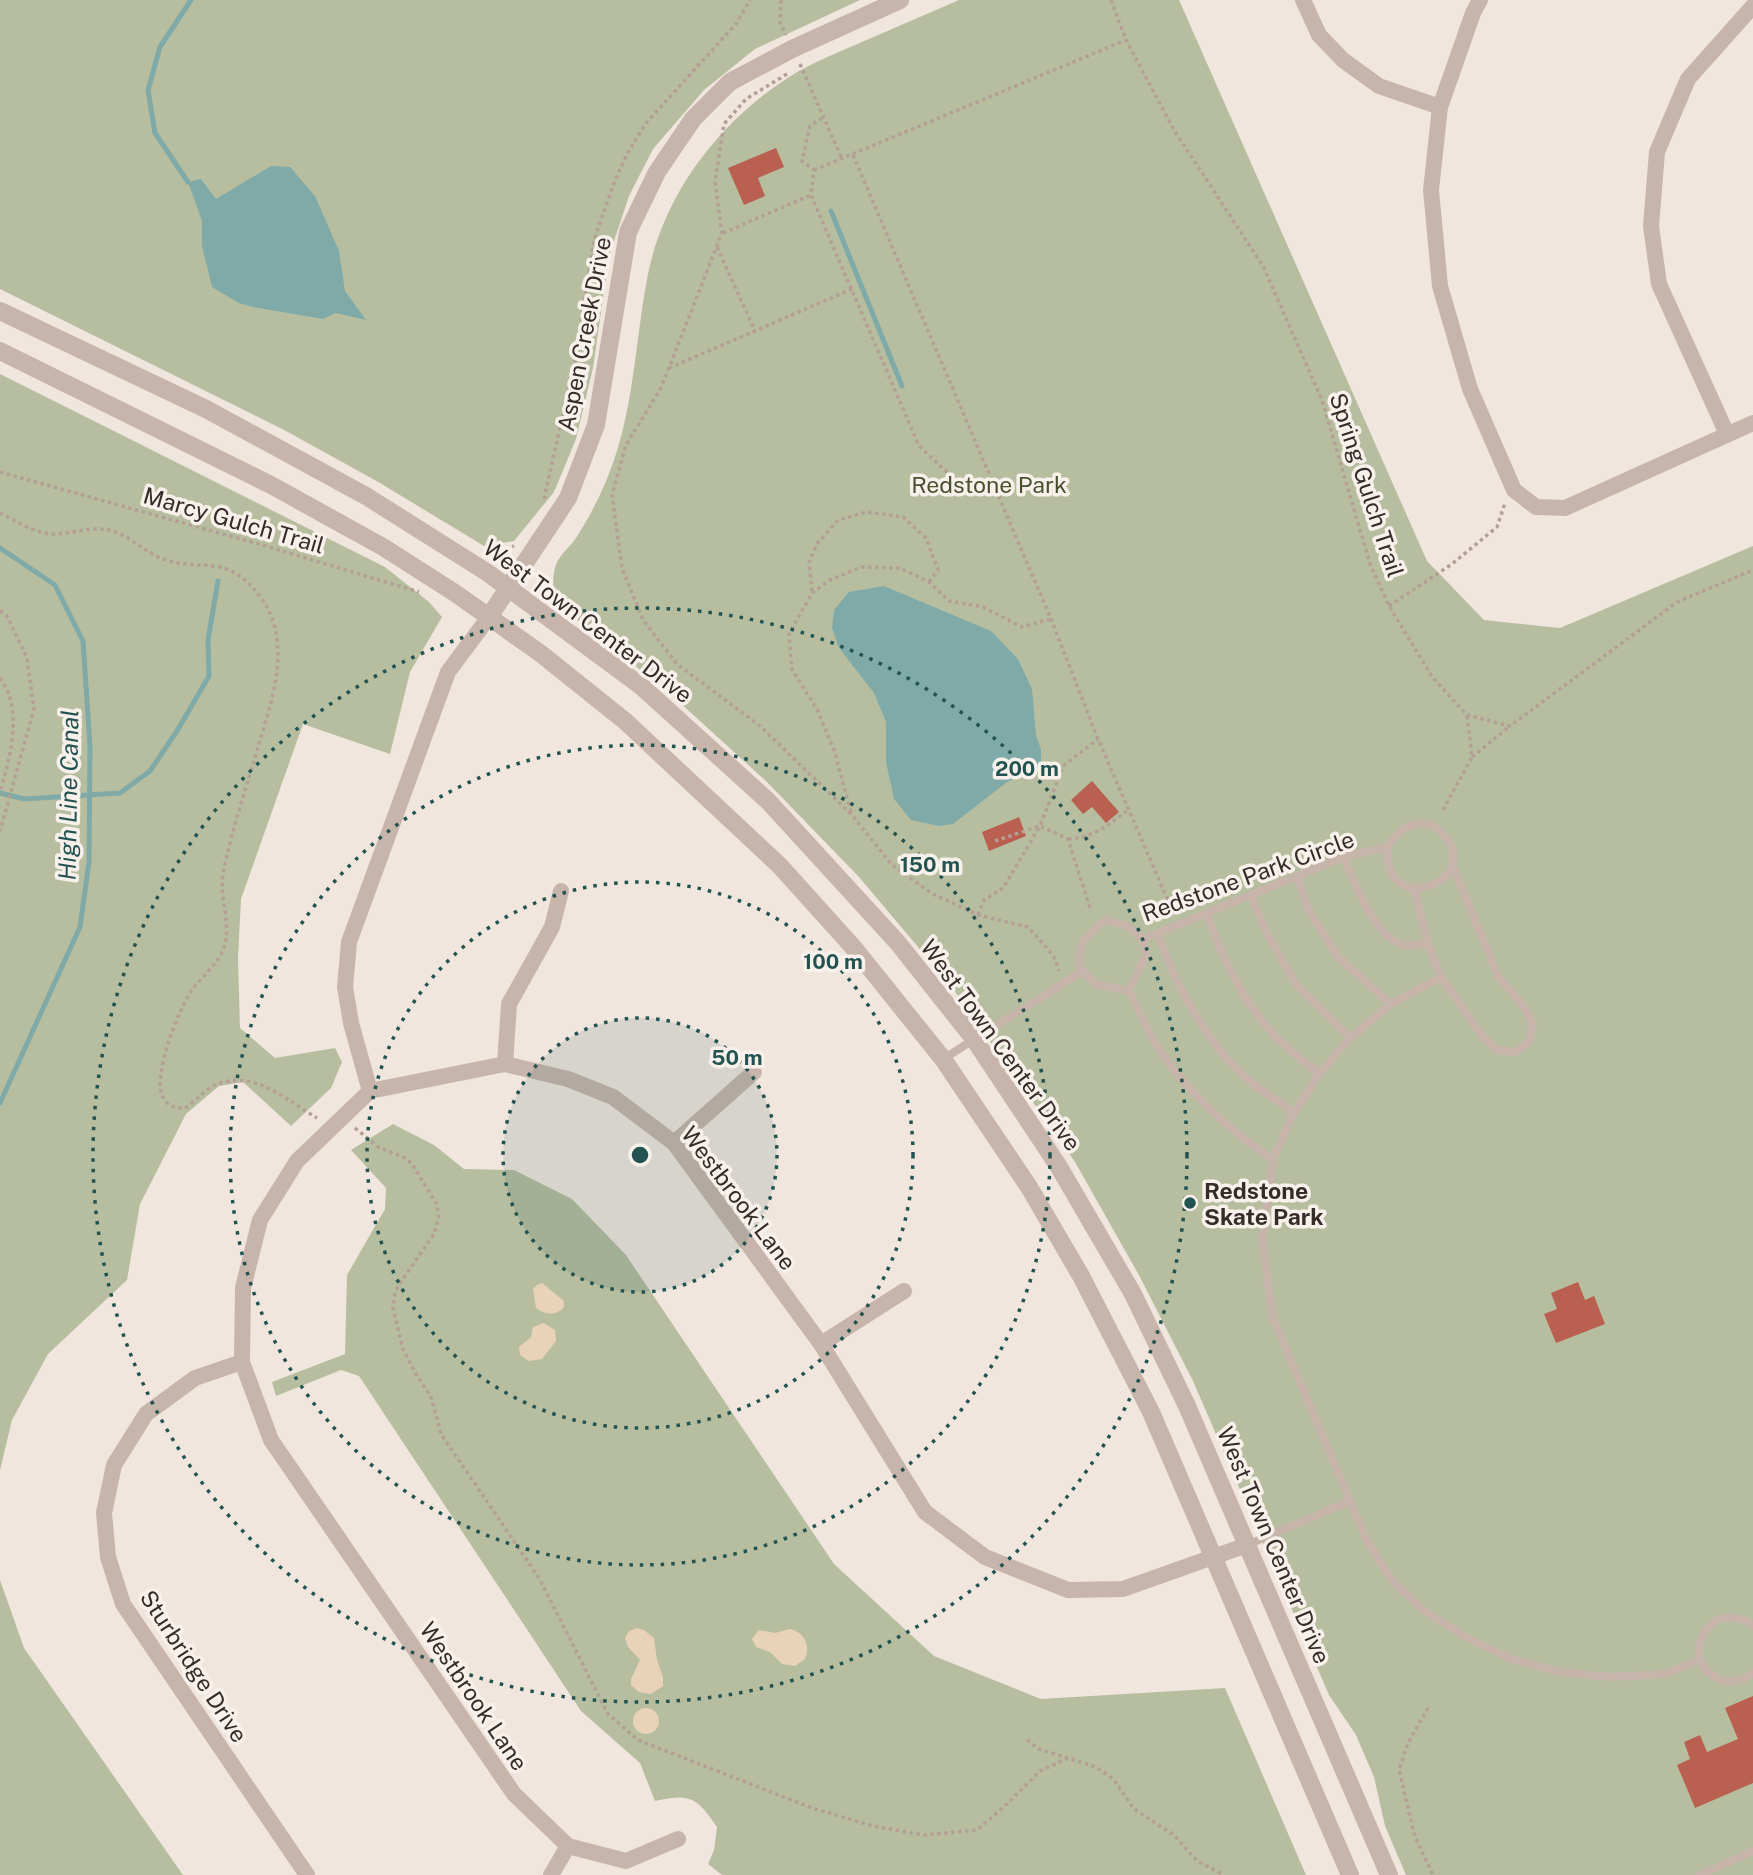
<svg xmlns="http://www.w3.org/2000/svg" width="1753" height="1875" font-family="'Public Sans',sans-serif">
	<style>
		.green { fill: #b7be9f }
		.sand { fill: #e8d2b8 }
		.water { fill: #7faaa8 }
		.lines { fill: none; stroke-linecap: round; stroke-linejoin: round }
		.stream { stroke: #7faaa8; stroke-width: 5 }
		.building { fill: #ba6051 }
		.path { stroke: #b39f95; stroke-width: 3.5; stroke-dasharray: 3.5 3.5; stroke-linecap: butt }
		.service { stroke: #c7b5ab; stroke-width: 8 }
		.minor { stroke: #c7b5ab; stroke-width: 16 }
		.tertiary { stroke: #c7b5ab; stroke-width: 18 }
		.ring { fill: none; stroke: #235351; stroke-width: 3.5; stroke-dasharray: 3.5 7 }
		.poi-dot { fill: #235351; stroke: #f8f0ea; stroke-width: 2.5 }
		.labels { text-anchor: middle; dominant-baseline: central; stroke-width: 7; stroke-linejoin: round; paint-order: stroke }
		.street-label { font-size: 23px; fill: #352c29; stroke: #f8f0ea }
		.park-label { font-size: 23px; fill: #48512f; stroke: #f8f0ea }
		.poi-label { font-size: 23px; font-weight: bold; fill: #352c29; stroke: #f8f0ea; text-anchor: start }
		.water-label { font-size: 24px; font-style: italic; fill: #235351; stroke: #f8f0ea }
		.centre { fill: #235351; stroke: #f8f0ea; stroke-width: 3.5 }
		.ring-label { font-size: 21px; text-anchor: middle; font-weight: bold; fill: #235351; stroke: #f8f0ea; stroke-width: 7; stroke-linejoin: round; paint-order: stroke }
	</style>
	<rect width="100%" height="100%" fill="#f0e6de"/>
	<g class="green">
		<polygon points="0,0 860,0 755,49 704,90 653,149 629,196 609,256 593,368 576,439 554,492 514,541 484,546 380,483 286,431 0,289"/>
		<path d="M959,0H1179L1427,561L1484,620L1560,628L1753,546V1875H1406L1385,1826L1374,1777L1356,1735L1329,1695L1193,1381L1140,1277L1075,1162L951,986L859,877L767,782L667,691L557,604C553,593 552,580 555,568C557,557 570,547 576,538C592,513 606,485 615,457C634,400 636,338 647,279C663,192 723,116 799,71C819,60 841,51 862,42C894,28 927,14 959,0Z"/>
		<polygon points="0,374 385,567 429,602 442,617 410,672 390,754 303,724 241,899 238,958 240,1028 275,1058 335,1048 342,1062 331,1088 291,1126 243,1082 219,1086 186,1114 140,1204 127,1280 48,1354 12,1420 0,1470"/>
		<path d="M393,1124L434,1145L464,1169L514,1170L572,1199L626,1255L834,1564L934,1656L1041,1699L1225,1688L1306,1875H722L708,1864L714,1850L717,1827C697,1798 691,1793 655,1801L640,1763L581,1711L359,1376L341,1370L276,1396L272,1382L345,1354L347,1275L385,1209L386,1188L351,1150Z"/>
		<polygon points="0,1580 24,1648 183,1875 0,1875"/>
	</g>
	<g class="sand">
		<path d="M542,1283L564,1301V1307C557,1316 544,1315 536,1308L533,1289L537,1285Z"/>
		<polygon points="544,1323 555,1330 556,1341 542,1359 529,1361 520,1355 519,1347 531,1337 533,1327"/>
		<polygon points="637,1628 644,1630 654,1638 657,1660 663,1677 663,1686 651,1694 639,1692 631,1685 631,1679 640,1660 628,1647 625,1638 629,1631"/>
		<path d="M790,1629C804,1632 811,1645 805,1659L795,1666L782,1664L770,1652L756,1647L752,1639L759,1630L775,1633Z"/>
		<circle cx="646" cy="1721" r="13"/>
	</g>
	<g class="water">
		<polygon points="271,166 290,167 315,196 339,251 345,291 366,320 336,313 323,319 253,307 239,303 212,287 202,246 202,221 188,182 201,179 216,199"/>
		<polygon points="884,586 991,631 1018,659 1032,689 1036,736 1041,749 1041,766 1007,782 953,824 939,826 911,820 894,799 886,762 886,722 874,693 839,648 832,628 834,610 849,592"/>
	</g>
	<g class="lines">
		<g class="stream">
			<polyline points="188,182 155,133 148,90 160,47 191,0"/>
			<polyline points="831,211 902,386"/>
			<polyline points="0,548 55,585 83,641 90,746 89,862 80,927 0,1103"/>
			<polyline points="0,793 24,799 120,793 150,771 177,731 209,676 208,640 218,581"/>
		</g>
	</g>
	<g class="building">
		<polygon points="776,148 784,167 758,178 765,196 744,205 728,168"/>
		<polygon points="1092,781 1119,812 1106,823 1092,807 1083,814 1071,800"/>
		<polygon points="1019,817 1026,836 989,851 982,832"/>
		<polygon points="1578,1282 1585,1300 1594,1296 1605,1324 1556,1343 1544,1314 1557,1309 1551,1293"/>
		<polygon points="1753,1696 1753,1783 1695,1808 1677,1765 1690,1759 1684,1742 1700,1735 1707,1752 1738,1739 1725,1708"/>
	</g>
	<g class="lines">
		<g class="path">
			<polyline points="781,0 780,22 786,35"/>
			<polyline points="1111,0 1126,40 1174,130 1263,266 1322,400 1370,564 1389,606 1433,678 1467,715 1510,726 1677,602 1753,570"/>
			<polyline points="800,64 842,159"/>
			<polyline points="787,74 746,99 724,124 715,182 722,233 661,388 626,445 612,495 622,568 643,620 677,664 760,726 852,815 892,865 931,893 978,915 1028,927 1053,955 1059,971"/>
			<polyline points="822,118 810,126 802,161 814,170 811,195 919,446 965,489 997,491"/>
			<polyline points="853,155 1051,619 1098,739 1173,912"/>
			<polyline points="814,170 1126,40"/>
			<polyline points="723,233 811,195"/>
			<polyline points="717,247 755,331"/>
			<polyline points="669,368 852,289"/>
			<polyline points="0,472 266,546 419,592"/>
			<polyline points="544,499 575,361 594,240 614,183 628,152 646,123 736,24 750,0"/>
			<path d="M0,513C16,521 36,534 54,534C74,534 92,525 112,531C131,537 145,552 163,559C182,566 201,564 220,567C248,573 272,607 276,633C283,671 269,710 258,747C246,789 231,831 223,874C219,899 232,924 224,948C218,964 202,976 192,990C179,1008 150,1080 164,1099C170,1107 177,1110 187,1107C196,1100 207,1088 218,1084C256,1070 286,1100 317,1118"/>
			<polyline points="497,560 504,550 514,546"/>
			<polyline points="812,591 809,562 817,544 838,520 867,512 903,517 926,538 938,570 929,582"/>
			<polyline points="1389,606 1452,564 1497,527 1505,503"/>
			<polyline points="0,611 7,616 27,658 34,709 0,831"/>
			<path d="M0,678C24,709 10,758 0,792"/>
			<polyline points="1472,757 1510,726"/>
			<polyline points="1443,810 1472,757 1467,715"/>
			<polyline points="851,812 834,750 817,709 792,670 789,634 812,593 830,580 861,567 900,568 929,582 949,601 983,607 1022,627 1051,619"/>
			<path d="M1068,839C1093,838 1110,824 1129,809"/>
			<polyline points="995,841 1040,826 1063,766 1098,739"/>
			<polyline points="978,915 984,900 1003,888 1040,826 1068,839 1091,911"/>
			<polyline points="355,1128 378,1147 405,1158 412,1164 436,1203 439,1215 434,1234 398,1286 394,1297 393,1309 403,1349 416,1374 431,1397 441,1434 539,1578 608,1714 638,1740 812,1808 873,1826 924,1835 977,1830 1007,1804 1040,1771 1068,1758"/>
			<polyline points="1428,1708 1408,1743 1399,1770 1415,1837 1433,1875"/>
			<polyline points="1027,1740 1039,1749 1096,1767 1106,1774 1114,1780 1134,1809 1174,1835 1197,1861 1224,1875"/>
		</g>
		<g class="service">
			<path d="M1344,857C1354,882 1376,941 1405,945C1412,946 1421,944 1428,944"/>
			<polyline points="1452,864 1498,976 1525,1008 1533,1025 1529,1042 1515,1052 1497,1050 1483,1037 1441,977 1391,1004 1350,1038 1319,1074 1294,1113 1273,1159 1262,1239 1273,1318 1367,1541 1391,1579 1423,1610 1462,1635 1509,1658 1560,1672 1611,1677 1663,1674 1701,1660"/>
			<polyline points="1297,876 1309,911 1339,958 1391,1004"/>
			<polyline points="1414,888 1428,944 1441,977"/>
			<polyline points="1251,895 1265,930 1297,986 1350,1038"/>
			<path d="M1207,913C1221,956 1243,1001 1274,1035C1287,1049 1304,1061 1319,1074"/>
			<path d="M1158,933C1173,981 1207,1043 1245,1077C1260,1090 1278,1101 1294,1113"/>
			<path d="M1080,973C1077,945 1083,936 1106,920L1127,926L1143,939L1344,857L1388,847C1399,826 1425,813 1444,835C1485,882 1381,920 1388,847"/>
			<polyline points="1129,991 1146,954 1143,939"/>
			<path d="M943,1059L1083,971L1095,984L1129,991C1139,1010 1147,1031 1159,1049C1188,1092 1229,1131 1273,1159"/>
			<polyline points="1247,1545 1350,1501"/>
			<path d="M1753,1625C1705,1594 1677,1666 1722,1680C1733,1683 1745,1680 1753,1673"/>
			<polyline points="1700,1875 1753,1851"/>
		</g>
		<g class="minor">
			<polyline points="1303,0 1319,35 1343,60 1379,86 1440,107"/>
			<polyline points="1480,0 1473,13 1440,107 1431,190 1440,286 1470,389 1514,490 1536,507 1565,508 1753,423"/>
			<polyline points="1727,434 1659,284 1651,226 1657,152 1688,79 1753,6"/>
			<polyline points="505,1064 509,1004 552,927 561,891"/>
			<polyline points="370,1091 351,1023 345,987 349,942 448,672 489,617"/>
			<polyline points="674,1143 754,1072"/>
			<polyline points="821,1344 904,1291"/>
			<polyline points="242,1362 195,1378 146,1414 114,1465 104,1513 108,1557 123,1604 307,1875"/>
			<polyline points="678,1839 626,1861 568,1846 514,1794 271,1440 242,1362 243,1288 260,1220 297,1161 370,1091 505,1064 568,1079 613,1097 674,1143 821,1344 925,1512 985,1557 1068,1590 1123,1589 1247,1545"/>
			<polyline points="551,1875 568,1846"/>
		</g>
		<g class="tertiary">
			<polyline points="0,311 206,409 366,496 488,573 641,686 768,801 898,943 974,1039 1059,1167 1133,1294 1187,1406 1389,1875"/>
			<polyline points="0,351 271,485 383,547 455,593 540,653 625,721 780,866 853,947 943,1059 1029,1187 1081,1276 1151,1412 1350,1875"/>
			<polyline points="489,617 568,498 596,425 628,232 657,172 693,119 730,82 792,49 900,0"/>
		</g>
	</g>
	<circle cx="640" cy="1155" r="137" fill="#235351" fill-opacity=".12"/>
	<g class="ring">
		<circle cx="640" cy="1155" r="137"/>
		<circle cx="640" cy="1155" r="273"/>
		<circle cx="640" cy="1155" r="410"/>
		<circle cx="640" cy="1155" r="547"/>
	</g>
	<circle class="poi-dot" cx="1190" cy="1203" r="7"/>
	<g class="labels">
		<g class="street-label">
			<text transform="translate(584 334) rotate(-79)">Aspen Creek Drive</text>
			<text transform="translate(1367 485) rotate(72)">Spring Gulch Trail</text>
			<text transform="translate(234 520) rotate(16)">Marcy Gulch Trail</text>
			<text transform="translate(588 621) rotate(37)">West Town Center Drive</text>
			<text transform="translate(1248 876) rotate(-20)">Redstone Park Circle</text>
			<text transform="translate(1001 1045) rotate(54)">West Town Center Drive</text>
			<text transform="translate(739 1198) rotate(53)">Westbrook Lane</text>
			<text transform="translate(1274 1545) rotate(67)">West Town Center Drive</text>
			<text transform="translate(194 1666) rotate(57)">Sturbridge Drive</text>
			<text transform="translate(474 1696) rotate(56)">Westbrook Lane</text>
		</g>
		<g class="park-label">
			<text x="989" y="484">Redstone Park</text>
		</g>
		<g class="poi-label">
			<text x="1204" y="1190">Redstone<tspan x="1204" dy="26">Skate Park</tspan></text>
		</g>
		<g class="water-label">
			<text transform="translate(68 795) rotate(-89)">High Line Canal</text>
		</g>
	</g>
	<circle cx="640" cy="1155" r="10" class="centre"/>
	<g class="ring-label">
		<text x="1027" y="776">200 m</text>
		<text x="930" y="872">150 m</text>
		<text x="833" y="969">100 m</text>
		<text x="737" y="1065">50 m</text>
	</g>
</svg>
